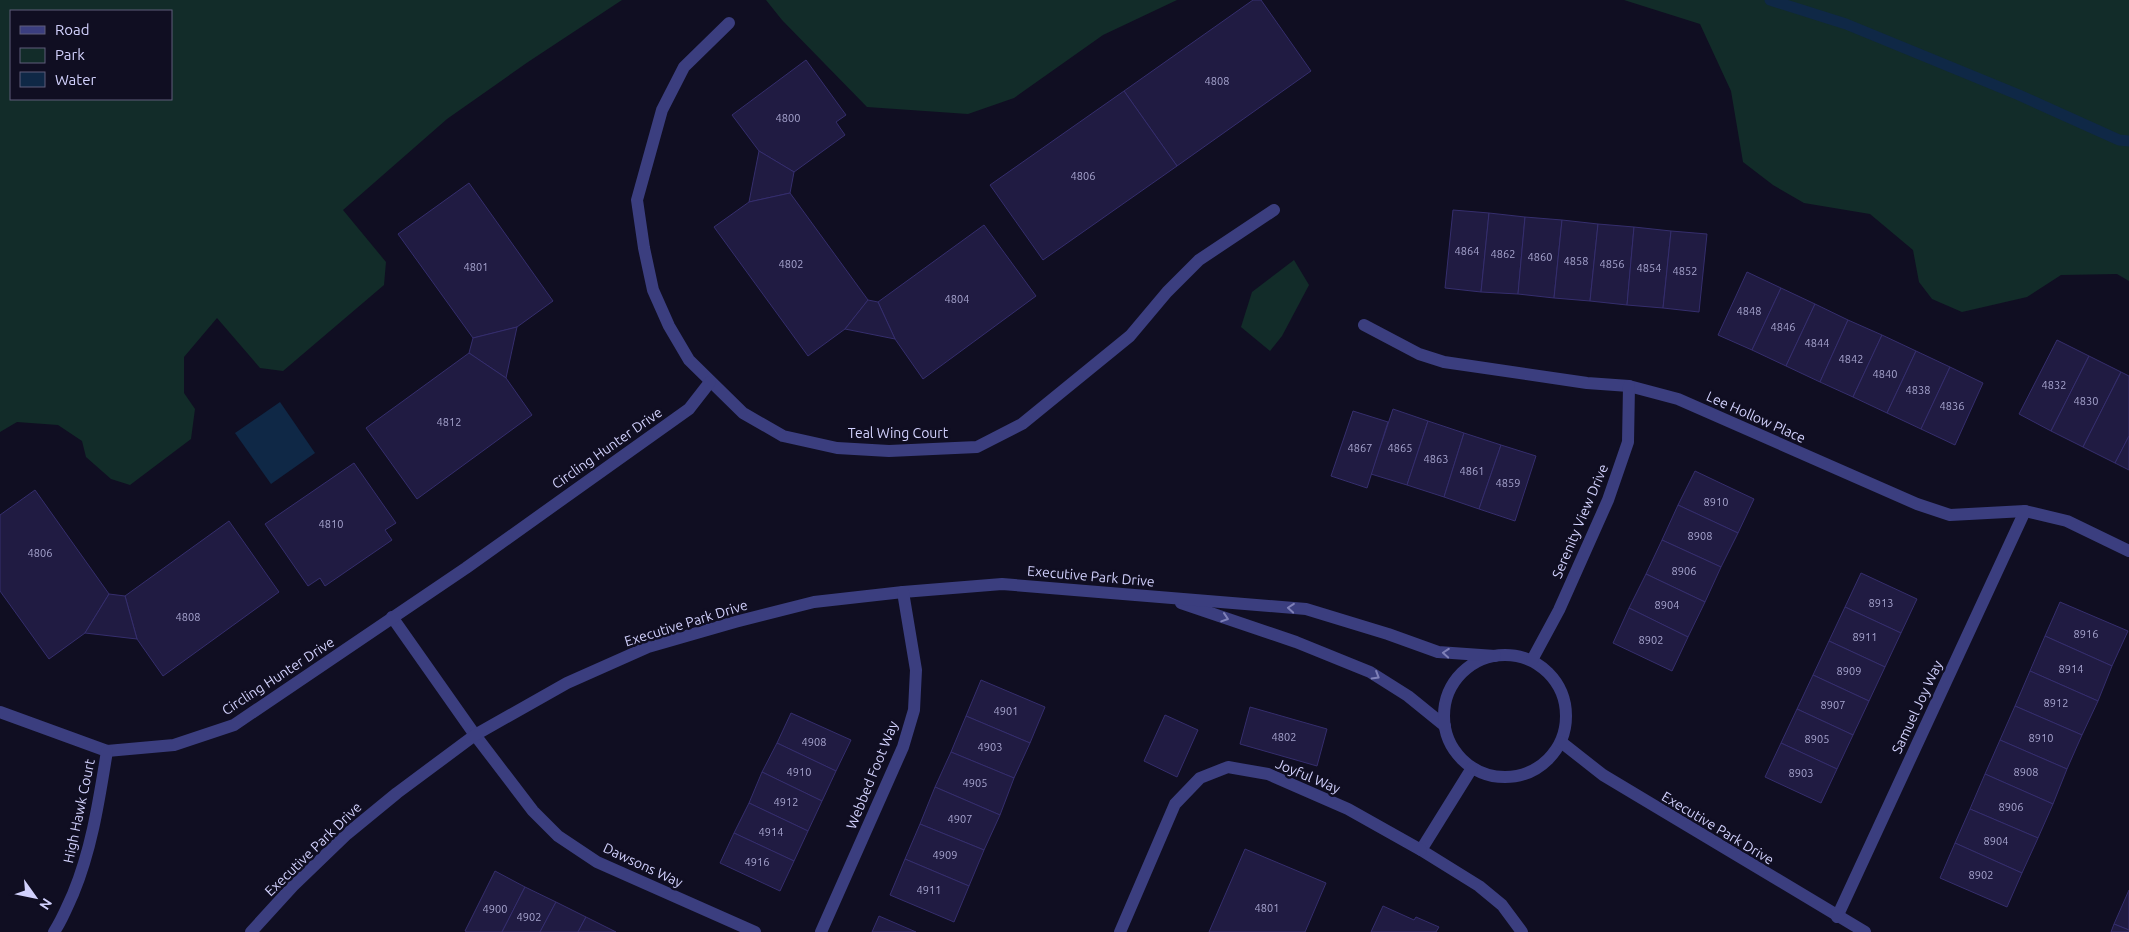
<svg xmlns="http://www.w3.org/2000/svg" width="2129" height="932" font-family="Ubuntu,sans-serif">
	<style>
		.green { fill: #122c29; fill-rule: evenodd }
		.water { fill: #0f2846 }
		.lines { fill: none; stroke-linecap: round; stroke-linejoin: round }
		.stream { stroke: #0f2846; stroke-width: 11 }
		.building { fill: #201b42; stroke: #352e6d }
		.street { stroke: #3b3e7f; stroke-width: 12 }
		.oneway { stroke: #7f80b8 }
		.labels { text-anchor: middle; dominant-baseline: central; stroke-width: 5; stroke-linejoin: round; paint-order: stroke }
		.number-label { font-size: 11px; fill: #a6a4ce }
		.street-label { font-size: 14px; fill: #d2d1fd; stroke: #100e22 }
	</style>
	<rect width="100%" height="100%" fill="#100e22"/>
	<g class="green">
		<path d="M0,0H622L528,62L447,119L343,210L386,262L384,285L283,371L260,368L217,318L184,357V393L195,409L191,439L130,485L111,479L86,457L82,441L58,425L17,422L0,432ZM11,11H171V99H11Z"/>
		<polygon points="766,0 1177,0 1103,35 1014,98 968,114 867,107 782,20"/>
		<polygon points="1624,0 2129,0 2129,281 2117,274 2061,275 2027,297 1962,312 1932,299 1919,282 1913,250 1870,214 1804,203 1773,185 1743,162 1731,91 1700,24"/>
		<polygon points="1294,260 1309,285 1282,336 1270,351 1241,327 1252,292"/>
	</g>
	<polygon class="water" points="280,402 315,453 271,484 235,433"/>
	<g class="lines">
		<polyline class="stream" points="1770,0 1846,24 2019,95 2119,140 2129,141"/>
	</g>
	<g class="building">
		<polygon points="1253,0 1261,0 1311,71 1177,166 1124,91"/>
		<polygon points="806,60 846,115 836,122 845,135 794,172 759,151 732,115"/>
		<polygon points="1124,91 1177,166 1043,260 990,185"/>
		<polygon points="759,151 794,172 790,193 749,202"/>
		<polygon points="469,183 553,301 517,327 473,338 398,234"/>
		<polygon points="790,193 868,300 845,329 808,356 714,227 749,202"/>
		<polygon points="1453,210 1489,213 1481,292 1445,288"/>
		<polygon points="1489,213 1525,217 1518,294 1481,292"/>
		<polygon points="1525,217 1562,220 1554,298 1518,294"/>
		<polygon points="1562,220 1598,224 1590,301 1554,298"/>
		<polygon points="1598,224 1634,227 1627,305 1590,301"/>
		<polygon points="984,225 1036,296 923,379 895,339 878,302"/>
		<polygon points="1634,227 1671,231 1663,308 1627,305"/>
		<polygon points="1671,231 1707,234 1699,312 1663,308"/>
		<polygon points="1747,272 1781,288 1752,350 1718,335"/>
		<polygon points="1781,288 1815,304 1786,366 1752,350"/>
		<polygon points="868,300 878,302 895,339 845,329"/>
		<polygon points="1815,304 1848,320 1820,382 1786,366"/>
		<polygon points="1848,320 1882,335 1853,397 1820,382"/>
		<polygon points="517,327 506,378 469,353 473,338"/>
		<polygon points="1882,335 1916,351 1887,413 1853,397"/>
		<polygon points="2057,340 2089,356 2051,431 2019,414"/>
		<polygon points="1916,351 1950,367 1921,429 1887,413"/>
		<polygon points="469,353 506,378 532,415 417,499 366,428"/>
		<polygon points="2089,356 2121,372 2083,447 2051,431"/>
		<polygon points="1950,367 1983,383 1955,445 1921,429"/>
		<polygon points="2121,372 2129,376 2129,436 2115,463 2083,447"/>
		<polygon points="1393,409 1428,421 1407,485 1371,474"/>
		<polygon points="1353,411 1388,422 1367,488 1331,476"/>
		<polygon points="1428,421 1464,433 1444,497 1407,485"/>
		<polygon points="1464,433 1501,445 1479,509 1444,497"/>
		<polygon points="2129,436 2129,470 2115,463"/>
		<polygon points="1501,445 1536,456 1515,521 1479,509"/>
		<polygon points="354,463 396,523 385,530 392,540 325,586 320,578 308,586 265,524"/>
		<polygon points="1695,471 1754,499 1738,533 1678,505"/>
		<polygon points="35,490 109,594 85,633 49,659 0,591 0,515"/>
		<polygon points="1678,505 1738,533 1721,567 1662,540"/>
		<polygon points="229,521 279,592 163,676 137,639 125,596"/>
		<polygon points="1662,540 1721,567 1705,602 1646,574"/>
		<polygon points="1861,573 1917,599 1901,633 1845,607"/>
		<polygon points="1646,574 1705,602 1688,637 1629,608"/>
		<polygon points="109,594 125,596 137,639 85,633"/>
		<polygon points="2060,602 2128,631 2112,666 2045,636"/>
		<polygon points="1845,607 1901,633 1885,667 1829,641"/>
		<polygon points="1629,608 1688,637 1672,671 1613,643"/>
		<polygon points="2045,636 2112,666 2098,701 2030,671"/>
		<polygon points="1829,641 1885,667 1869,701 1813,675"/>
		<polygon points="2030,671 2098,701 2082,735 2015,706"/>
		<polygon points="1813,675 1869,701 1853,735 1797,709"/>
		<polygon points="981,680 1045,707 1030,743 966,716"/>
		<polygon points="2015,706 2082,735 2067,769 2000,740"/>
		<polygon points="1250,707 1327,729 1317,766 1240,744"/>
		<polygon points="1797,709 1853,735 1837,769 1781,743"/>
		<polygon points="791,713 851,740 836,771 777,743"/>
		<polygon points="1165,715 1198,730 1177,777 1144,761"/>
		<polygon points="966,716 1030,743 1014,778 951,752"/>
		<polygon points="2000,740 2067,769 2053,804 1985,774"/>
		<polygon points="777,743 836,771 822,801 762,772"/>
		<polygon points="1781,743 1837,769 1821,803 1765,777"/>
		<polygon points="951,752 1014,778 1000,815 935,787"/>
		<polygon points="762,772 822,801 808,831 749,803"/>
		<polygon points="1985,774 2053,804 2038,838 1970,809"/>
		<polygon points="935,787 1000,815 984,850 920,824"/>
		<polygon points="749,803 808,831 794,861 734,833"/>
		<polygon points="1970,809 2038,838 2022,873 1955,843"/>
		<polygon points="920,824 984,850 969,886 905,859"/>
		<polygon points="734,833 794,861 780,891 720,863"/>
		<polygon points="1955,843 2022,873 2007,907 1940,878"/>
		<polygon points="1245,849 1326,883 1305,932 1209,932"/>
		<polygon points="905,859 969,886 954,922 890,895"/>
		<polygon points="495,871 525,887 502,932 467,932 465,931"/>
		<polygon points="525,887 556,902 540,932 502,932"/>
		<polygon points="2129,890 2129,930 2114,924"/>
		<polygon points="556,902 586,917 578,932 540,932"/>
		<polygon points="1383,906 1414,920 1416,917 1439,927 1436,932 1371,932"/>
		<polygon points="879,916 916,932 872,932"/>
		<polygon points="586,917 616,932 578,932"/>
		<polygon points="2114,924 2129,930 2129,932 2111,932"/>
	</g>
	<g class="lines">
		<g class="street">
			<polyline points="729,23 684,67 662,110 637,200 644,248 653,290 669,326 689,360 743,413 783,436 837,448 889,451 977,447 1022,424 1130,336 1167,292 1199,260 1274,210"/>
			<polyline points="1364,325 1419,354 1444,362 1587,383 1629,386 1678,399 1917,504 1950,515 2025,511 2067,521 2129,551"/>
			<polyline points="1181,603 1296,642 1370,672 1408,696 1445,726"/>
			<polyline points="392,617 475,735 533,811 558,836 597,862 755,932"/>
			<circle cx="1505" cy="716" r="61"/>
			<polyline points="1532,660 1559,610 1608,500 1628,442 1629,386"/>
			<polyline points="0,712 107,751 174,745 234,725 466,568 689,409 710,382"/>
			<polyline points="1561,742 1603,775 1865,932"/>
			<polyline points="1472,768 1421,850 1479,886 1502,905 1522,932"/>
			<polyline points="1837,917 2025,511"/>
			<path d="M54,932C62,920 67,907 73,894C92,848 99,800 107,751"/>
			<polyline points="251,932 293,886 347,834 397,793 475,735 567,683 648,647 735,622 814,602 903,592 1002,584 1306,609 1388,634 1438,652 1495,656"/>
			<polyline points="821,932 903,747 914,710 916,670 903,592"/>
			<polyline points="1120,932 1175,804 1200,778 1228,767 1268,774 1348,809 1421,850"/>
		</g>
	</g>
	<defs><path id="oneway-chevron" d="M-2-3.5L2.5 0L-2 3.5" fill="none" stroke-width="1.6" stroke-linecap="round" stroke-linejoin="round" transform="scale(1.25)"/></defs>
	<g class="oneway">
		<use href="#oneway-chevron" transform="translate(1291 608) rotate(-175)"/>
		<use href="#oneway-chevron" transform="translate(1225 618) rotate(18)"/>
		<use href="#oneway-chevron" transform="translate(1446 653) rotate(-176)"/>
		<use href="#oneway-chevron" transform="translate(1376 676) rotate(31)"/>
	</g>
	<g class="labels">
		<g class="number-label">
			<text x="1217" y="81">4808</text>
			<text x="788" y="118">4800</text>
			<text x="1083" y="176">4806</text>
			<text x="1467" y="251">4864</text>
			<text x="1503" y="254">4862</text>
			<text x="1540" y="257">4860</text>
			<text x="1576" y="261">4858</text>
			<text x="791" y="264">4802</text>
			<text x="1612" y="264">4856</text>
			<text x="476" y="267">4801</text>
			<text x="1649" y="268">4854</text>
			<text x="1685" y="271">4852</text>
			<text x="957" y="299">4804</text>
			<text x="1749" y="311">4848</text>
			<text x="1783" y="327">4846</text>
			<text x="1817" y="343">4844</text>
			<text x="1851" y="359">4842</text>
			<text x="1885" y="374">4840</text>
			<text x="2054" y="385">4832</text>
			<text x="1918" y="390">4838</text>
			<text x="2086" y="401">4830</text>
			<text x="1952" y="406">4836</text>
			<text x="449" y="422">4812</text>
			<text x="1360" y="448">4867</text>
			<text x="1400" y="448">4865</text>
			<text x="1436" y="459">4863</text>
			<text x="1472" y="471">4861</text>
			<text x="1508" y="483">4859</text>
			<text x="1716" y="502">8910</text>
			<text x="331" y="524">4810</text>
			<text x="1700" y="536">8908</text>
			<text x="40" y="553">4806</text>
			<text x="1684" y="571">8906</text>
			<text x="1881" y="603">8913</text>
			<text x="1667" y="605">8904</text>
			<text x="188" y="617">4808</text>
			<text x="2086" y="634">8916</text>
			<text x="1865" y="637">8911</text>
			<text x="1651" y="640">8902</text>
			<text x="2071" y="669">8914</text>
			<text x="1849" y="671">8909</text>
			<text x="2056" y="703">8912</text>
			<text x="1833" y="705">8907</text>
			<text x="1006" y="711">4901</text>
			<text x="1284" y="737">4802</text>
			<text x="2041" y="738">8910</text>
			<text x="1817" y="739">8905</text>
			<text x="814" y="742">4908</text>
			<text x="990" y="747">4903</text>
			<text x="799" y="772">4910</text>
			<text x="2026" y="772">8908</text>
			<text x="1801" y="773">8903</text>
			<text x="975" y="783">4905</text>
			<text x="786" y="802">4912</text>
			<text x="2011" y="807">8906</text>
			<text x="960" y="819">4907</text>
			<text x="771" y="832">4914</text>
			<text x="1996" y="841">8904</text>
			<text x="945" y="855">4909</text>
			<text x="757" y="862">4916</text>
			<text x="1981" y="875">8902</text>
			<text x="929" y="890">4911</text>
			<text x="1267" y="908">4801</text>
			<text x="495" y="909">4900</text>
			<text x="529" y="917">4902</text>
		</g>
		<g class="street-label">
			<text transform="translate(1756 417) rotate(24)">Lee Hollow Place</text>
			<text x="898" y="433">Teal Wing Court</text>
			<text transform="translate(607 448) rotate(-35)">Circling Hunter Drive</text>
			<text transform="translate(1580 521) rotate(-67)">Serenity View Drive</text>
			<text transform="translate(1091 576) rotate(5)">Executive Park Drive</text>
			<text transform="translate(686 623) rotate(-17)">Executive Park Drive</text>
			<text transform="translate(278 676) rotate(-33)">Circling Hunter Drive</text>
			<text transform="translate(1917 707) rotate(-65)">Samuel Joy Way</text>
			<text transform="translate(872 775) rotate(-68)">Webbed Foot Way</text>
			<text transform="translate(1308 776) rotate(23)">Joyful Way</text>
			<text transform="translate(79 811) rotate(-78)">High Hawk Court</text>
			<text transform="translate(1718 828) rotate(31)">Executive Park Drive</text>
			<text transform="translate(313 849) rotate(-44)">Executive Park Drive</text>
			<text transform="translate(643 865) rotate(25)">Dawsons Way</text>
		</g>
	</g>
	<rect x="10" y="10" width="162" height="90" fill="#100e22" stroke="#5e5c7a"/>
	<rect x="20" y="26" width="25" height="8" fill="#3b3e7f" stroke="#5e5c7a"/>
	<text x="55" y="35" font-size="15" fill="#d2d1fd">Road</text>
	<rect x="20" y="48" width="25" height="15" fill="#122c29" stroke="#5e5c7a"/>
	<text x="55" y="60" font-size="15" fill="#d2d1fd">Park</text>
	<rect x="20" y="72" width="25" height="15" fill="#0f2846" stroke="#5e5c7a"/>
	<text x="55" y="85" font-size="15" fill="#d2d1fd">Water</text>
	<g transform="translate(35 897) rotate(123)" stroke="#100e22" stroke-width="4" paint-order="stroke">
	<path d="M0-4L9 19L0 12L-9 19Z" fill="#d2d1fd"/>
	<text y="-8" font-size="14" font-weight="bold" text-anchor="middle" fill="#d2d1fd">N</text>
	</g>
</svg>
